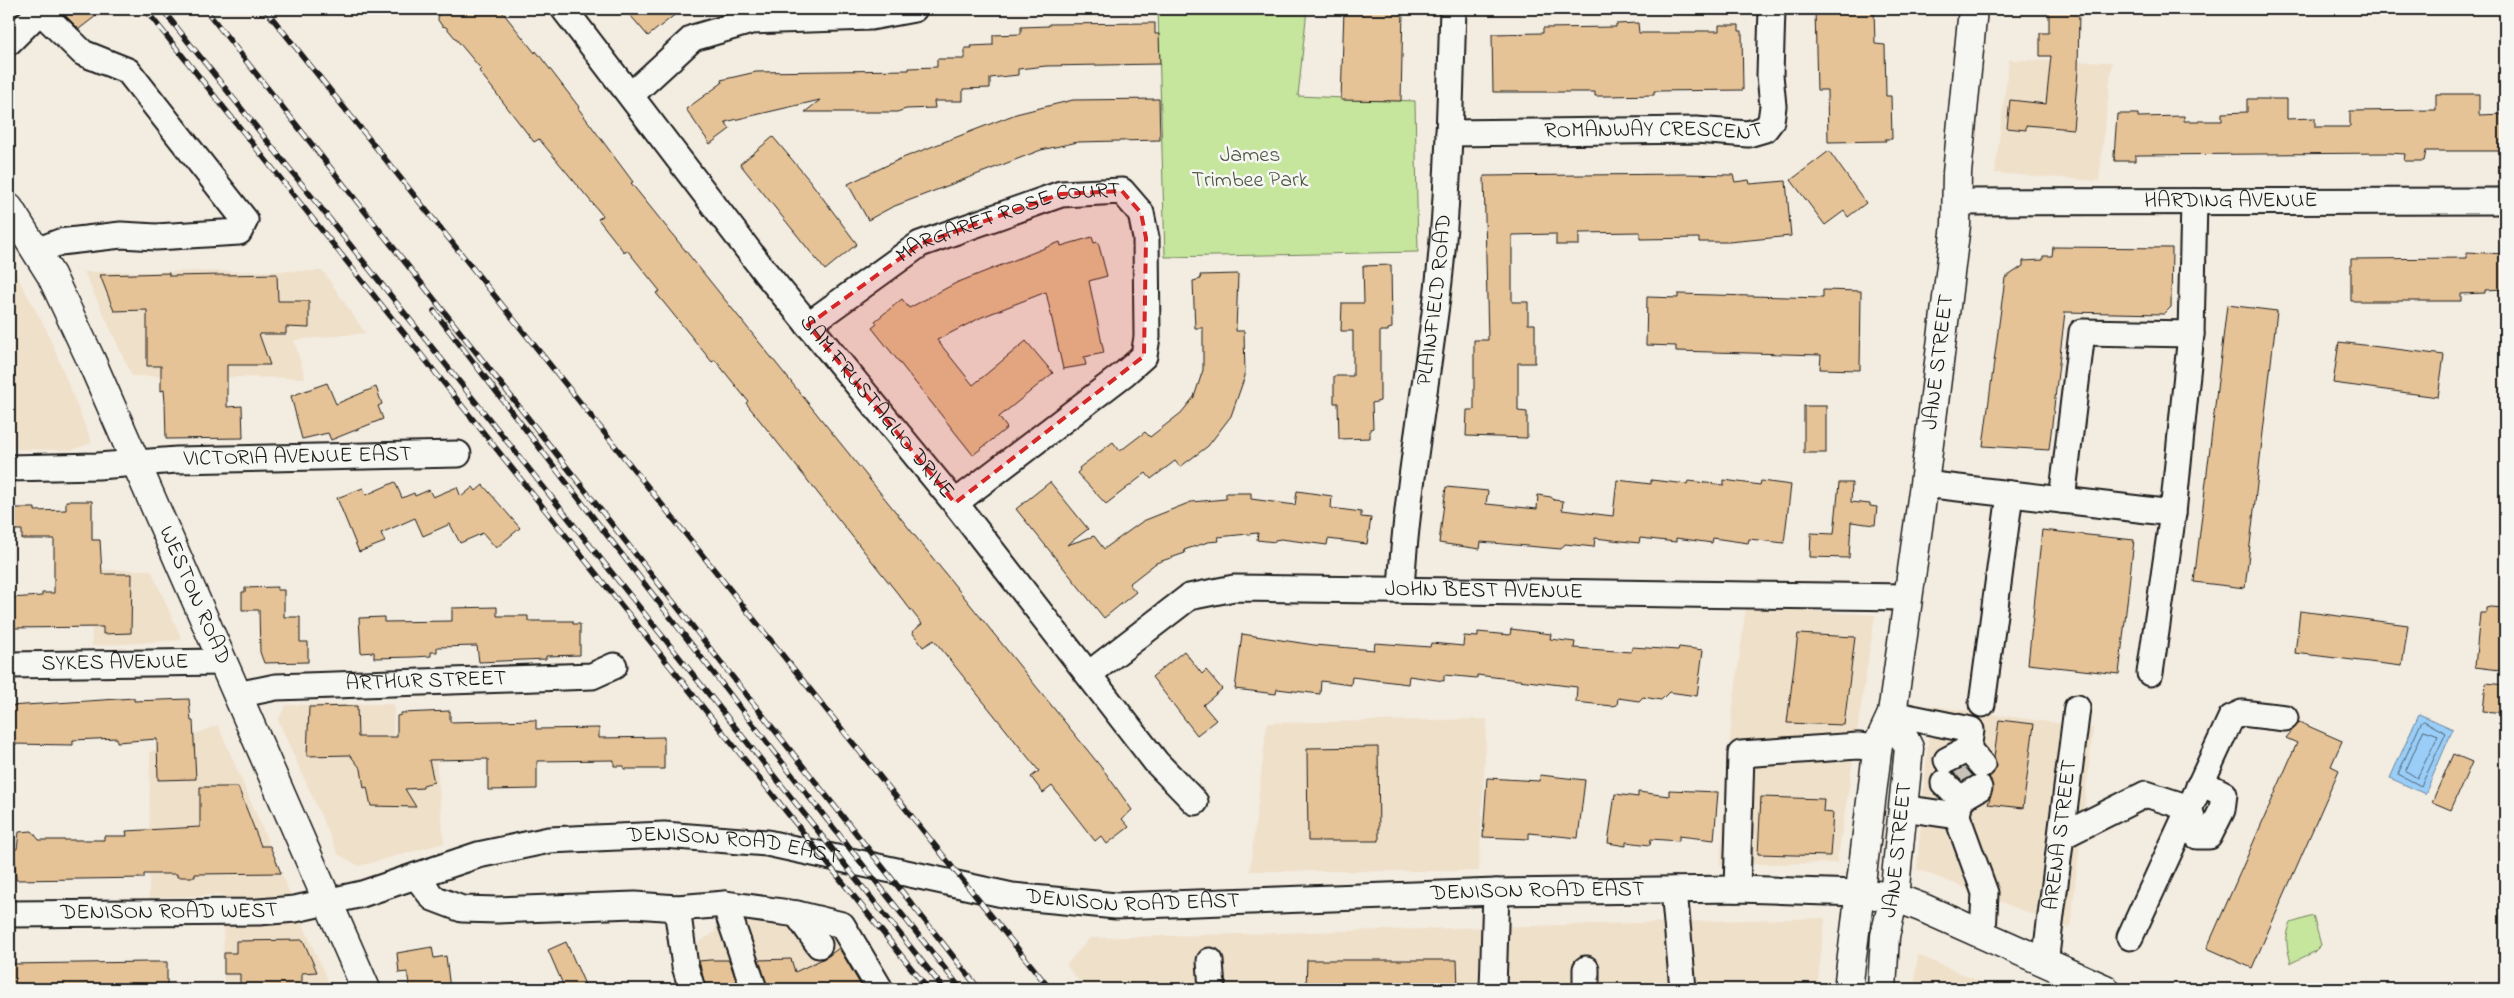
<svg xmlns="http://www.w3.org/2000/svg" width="2514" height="998" font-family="'Indie Flower',sans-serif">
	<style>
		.built { fill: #efe0ca }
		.green { fill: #c6e59d; stroke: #71805c }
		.water { fill: #9acef8; stroke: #6887a0 }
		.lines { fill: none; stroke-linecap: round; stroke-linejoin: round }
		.shore { stroke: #4e6374; stroke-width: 1 }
		.building { fill: #e6c397; stroke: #1c1c1c }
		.minor-tunnel { stroke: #c8c2b9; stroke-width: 25; stroke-dasharray: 25 12; stroke-linecap: butt }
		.minor-casing { stroke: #1c1c1c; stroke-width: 29 }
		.major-casing { stroke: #1c1c1c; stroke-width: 31 }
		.minor { stroke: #f6f6f2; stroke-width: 25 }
		.major { stroke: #f6f6f2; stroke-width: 28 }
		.rail-casing { stroke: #1c1c1c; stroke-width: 5.5 }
		.rail { stroke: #f6f6f2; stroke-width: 4; stroke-dasharray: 11; stroke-linecap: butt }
		.marked { fill: #d62828; fill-opacity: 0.2; stroke: #d62828; stroke-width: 4; stroke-dasharray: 10 6; stroke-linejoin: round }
		.labels { text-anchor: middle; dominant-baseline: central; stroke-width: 5; stroke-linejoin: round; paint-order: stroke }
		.street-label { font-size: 22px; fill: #1c1c1c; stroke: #f6f6f2 }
		.park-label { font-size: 22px; fill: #4f5843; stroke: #f6f6f2 }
	</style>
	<rect width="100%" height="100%" fill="#f3ece0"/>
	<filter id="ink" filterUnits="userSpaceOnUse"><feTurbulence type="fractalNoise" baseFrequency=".02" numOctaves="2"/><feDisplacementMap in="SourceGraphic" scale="10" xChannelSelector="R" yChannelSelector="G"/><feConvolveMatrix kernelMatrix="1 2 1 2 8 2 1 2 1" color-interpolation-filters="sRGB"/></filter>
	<g filter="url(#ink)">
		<g class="built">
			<polygon points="2009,60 2112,62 2099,181 1995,173"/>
			<polygon points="9,262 46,329 92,443 72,450 9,449"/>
			<polygon points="323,271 365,333 294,340 305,378 132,376 84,272"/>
			<polygon points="91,570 151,570 182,640 92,646"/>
			<polygon points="1746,607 1875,615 1837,863 1720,865 1732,714"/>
			<polygon points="394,704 393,743 436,758 444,843 359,866 338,854 278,720 286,705"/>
			<polygon points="1931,706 2093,728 2070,929 1917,869"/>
			<polygon points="1487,719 1479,871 1250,871 1267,723"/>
			<polygon points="218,725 314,950 332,989 224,989 223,895 149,898 150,752"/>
			<polygon points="722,893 845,923 899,989 688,989 677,956 715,932"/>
			<polygon points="1825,918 1817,989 1085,989 1066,965 1090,938"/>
			<polygon points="1918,955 1997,989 1914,989"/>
		</g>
		<g class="green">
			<polygon points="1158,9 1307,9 1298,96 1415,101 1418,252 1165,257"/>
			<path d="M2313,916L2321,945L2314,952L2291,963C2287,947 2284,938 2291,923Z"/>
		</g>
		<polygon class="water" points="2419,714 2453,729 2425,794 2390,778"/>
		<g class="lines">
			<g class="shore">
				<polygon points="2424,721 2446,733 2421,786 2398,774 2421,723"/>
				<polygon points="2424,730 2436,734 2438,736 2417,778 2406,771"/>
			</g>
		</g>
		<g class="building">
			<polygon points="59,9 105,9 79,29"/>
			<polygon points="439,9 500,9 535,53 536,51 579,107 578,108 633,182 631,183 1105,772 1132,810 1122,819 1129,827 1107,844 1101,836 1095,841 1052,786 1043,793 1031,777 1039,771 934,640 923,647 912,632 922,624 746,403 748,401 715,360 712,362 656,293 660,291 627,250 624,252 598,219 603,216 539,139 534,142 479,71 481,69 446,27 442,26 438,20"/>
			<polygon points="625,9 682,9 648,36"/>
			<polygon points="1344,9 1403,9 1401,101 1341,100"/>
			<polygon points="1815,9 1874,9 1875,44 1885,45 1886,96 1891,96 1892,139 1885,139 1886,141 1828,142 1827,90 1817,90"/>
			<polygon points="2049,9 2079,9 2078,71 2073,129 2026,125 2026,130 2007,128 2010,100 2046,104 2051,56 2040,56 2040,33 2049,33"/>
			<polygon points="1155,23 1155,34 1159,34 1160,64 1046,66 1018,69 1018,75 990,78 990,88 963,89 963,101 934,101 935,108 906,109 897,112 805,112 820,100 725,122 730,129 710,144 686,109 722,83 721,80 756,72 909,70 909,68 937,67 937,59 965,59 965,48 972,48 971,46 993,45 993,35 1021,34 1021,27 1049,26 1049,24"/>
			<polygon points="1638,23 1639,33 1696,33 1696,31 1719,31 1719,25 1739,25 1739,31 1742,31 1743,90 1654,91 1654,95 1608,96 1595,96 1595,92 1493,92 1492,34 1543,33 1543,28 1616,27 1616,24"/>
			<polygon points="2436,94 2479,94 2479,115 2505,114 2505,151 2426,151 2424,161 2404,161 2405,154 2388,153 2138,155 2135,156 2135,161 2115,161 2114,156 2117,114 2138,114 2138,117 2184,116 2184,121 2222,121 2222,113 2247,112 2247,99 2287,99 2287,119 2315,118 2315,127 2350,127 2350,111 2436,110"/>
			<polygon points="1159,99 1160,140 1078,142 1041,150 892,207 868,220 848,184 900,159 1016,114 1044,107 1073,100"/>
			<polygon points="773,137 810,181 857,244 825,270 740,164"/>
			<polygon points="1829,151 1866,203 1848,217 1844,211 1825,225 1791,180"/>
			<polygon points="1684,174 1733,175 1735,182 1749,180 1750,184 1786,181 1791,236 1729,242 1699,242 1699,238 1640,239 1640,232 1579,233 1579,245 1556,245 1556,234 1512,235 1512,302 1528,302 1528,324 1535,324 1535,363 1518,363 1518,411 1527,412 1527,438 1466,436 1467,410 1474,410 1474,340 1488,340 1484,176"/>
			<polygon points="1092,237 1094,243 1098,242 1107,276 1089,281 1104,353 1084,357 1086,365 1063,369 1046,292 982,317 937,340 973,385 1026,341 1053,373 999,417 1007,428 973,455 872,328 877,324 875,321 902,299 909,308 956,283 1060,242 1061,246"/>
			<polygon points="2053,247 2172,248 2171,307 2164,314 2065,312 2049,450 1983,446 2005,278 2023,266 2023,261 2043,260 2043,256 2052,256"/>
			<polygon points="2467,252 2505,254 2505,289 2485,290 2485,293 2461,294 2461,301 2351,301 2351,259 2467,258"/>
			<polygon points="1391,265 1392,328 1388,329 1388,331 1380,331 1380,401 1372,403 1373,428 1370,429 1370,438 1339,439 1338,403 1334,403 1334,376 1353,376 1353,331 1341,331 1342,303 1364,303 1363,266"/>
			<polygon points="169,273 169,276 277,274 278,301 309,301 309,328 286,327 286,334 259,334 270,365 227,365 227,407 242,406 243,438 166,439 165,402 164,390 161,391 161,366 147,366 147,310 114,311 100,275"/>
			<polygon points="1238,274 1236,331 1244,331 1245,376 1231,416 1208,446 1180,467 1175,461 1151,479 1146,473 1106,504 1077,473 1080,470 1079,468 1113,442 1120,451 1145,432 1150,437 1181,413 1194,397 1203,370 1203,328 1195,328 1193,281 1201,279 1200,275"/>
			<polygon points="1823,290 1861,291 1860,370 1820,369 1821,355 1676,351 1676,346 1646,345 1647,297 1678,298 1678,294 1823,298"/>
			<polygon points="2227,305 2277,311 2245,588 2194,582"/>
			<polygon points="2339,342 2444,355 2438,397 2333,383"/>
			<polygon points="327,383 336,404 376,387 382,404 378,406 383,419 331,440 328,433 302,439 291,396"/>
			<rect x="1804" y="406" width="22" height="47"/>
			<polygon points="1617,480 1651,484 1651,480 1687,484 1688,481 1724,485 1724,480 1760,485 1761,481 1791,485 1784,543 1749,539 1748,543 1713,538 1712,543 1676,538 1676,542 1640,538 1639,543 1595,538 1594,547 1565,544 1561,549 1481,542 1480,549 1439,543 1446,487 1488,491 1486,504 1537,509 1538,495 1551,497 1554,500 1563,501 1562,510 1613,516"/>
			<polygon points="395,482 402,498 414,493 415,496 429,490 433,497 457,487 461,497 473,487 476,491 483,485 520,528 496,548 483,533 460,543 450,524 423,536 415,518 381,533 385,542 359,552 337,498 363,488 366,495"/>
			<polygon points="1050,482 1088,529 1067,545 1094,536 1104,549 1143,521 1191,502 1226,499 1226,493 1251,493 1251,499 1295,505 1297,491 1332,496 1331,508 1361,512 1361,517 1371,518 1367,544 1328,539 1327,545 1281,539 1275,540 1275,542 1257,540 1258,533 1218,537 1219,541 1208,542 1184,550 1185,553 1156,563 1129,584 1136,592 1104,618 1016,509"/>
			<polygon points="1839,483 1852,483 1851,502 1870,504 1870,506 1877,507 1875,525 1851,522 1849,558 1810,557 1811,533 1834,534"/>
			<polygon points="66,501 92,501 92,540 100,540 102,574 132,574 131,633 103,634 103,627 9,628 9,598 42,596 42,593 54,593 54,539 22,539 22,530 9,530 9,508 35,508 35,511 66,510"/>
			<polygon points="2042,530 2134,540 2119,674 2028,664"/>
			<polygon points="277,587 277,590 284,590 284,617 300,617 300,642 308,642 308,662 264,663 260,652 259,610 242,610 242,592 245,592 245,588"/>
			<polygon points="497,607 497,616 528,616 528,621 573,621 573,624 580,624 580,655 546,656 546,659 479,662 477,646 437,647 437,652 431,652 431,656 413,657 374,658 374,652 361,653 359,618 384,617 384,622 452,621 452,608"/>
			<polygon points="2490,607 2505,608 2505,633 2500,670 2475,667 2480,613 2486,613 2486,608"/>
			<polygon points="2300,611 2408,625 2402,666 2295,653"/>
			<polygon points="1511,629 1551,634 1550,639 1575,642 1574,648 1631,652 1632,647 1678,650 1679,647 1703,650 1697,696 1669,692 1661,700 1643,697 1639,701 1618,698 1617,705 1612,706 1576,702 1577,687 1477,675 1477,678 1444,675 1444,681 1409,676 1408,684 1352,677 1351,685 1321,681 1320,694 1277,689 1276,694 1235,689 1242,634 1314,645 1374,650 1375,643 1430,647 1431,643 1463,646 1464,636 1478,637 1478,632 1510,635"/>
			<polygon points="1798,634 1855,637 1844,725 1787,723"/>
			<polygon points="1184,651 1202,674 1206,670 1222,689 1203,705 1216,720 1197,735 1152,677"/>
			<polygon points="2486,683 2505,685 2505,713 2483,711"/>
			<polygon points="134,698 134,701 189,699 191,721 193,721 196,779 158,780 157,739 117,742 117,738 73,740 73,745 11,744 9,706"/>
			<polygon points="357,706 358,737 397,737 397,716 401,715 401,713 450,711 450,722 536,720 536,729 599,728 599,738 664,737 664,769 624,769 624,766 614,766 614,760 537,761 537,789 488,790 488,759 429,760 434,782 423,785 423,788 405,789 416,807 371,806 367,787 364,788 361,769 350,755 307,756 309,707"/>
			<polygon points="1999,720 2034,724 2023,808 1988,804 1993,788 1988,777 1996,769 1994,758"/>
			<polygon points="2299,722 2342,741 2331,766 2339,770 2252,968 2207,948 2297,743 2286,738"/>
			<polygon points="1378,747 1379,841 1308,841 1307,748"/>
			<polygon points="2453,754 2472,762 2451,810 2432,802"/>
			<polygon points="1965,767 1972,775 1962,781 1954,773"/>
			<polygon points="1540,775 1585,780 1578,838 1529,833 1529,839 1483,837 1487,778 1539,781"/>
			<polygon points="200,787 238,787 261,846 270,846 281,873 195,874 195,877 177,877 177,874 144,874 144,878 16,880 14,849 17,849 19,832 32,831 39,840 104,840 104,836 127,836 126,831 200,827"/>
			<polygon points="1669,790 1718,792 1714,840 1679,836 1679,841 1651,839 1650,845 1626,842 1626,846 1608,843 1615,794 1638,797 1638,792 1669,796"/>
			<polygon points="1761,797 1824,799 1823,812 1833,813 1830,856 1758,854"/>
			<polygon points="303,940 317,972 302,973 302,989 240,989 240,974 224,974 224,953 236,953 236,941"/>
			<polygon points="566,942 587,989 565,989 548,950"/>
			<polygon points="432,947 434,958 446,956 450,989 410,989 407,972 399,973 397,953"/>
			<polygon points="839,948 863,989 768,989 759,960 791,959 795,972 827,957"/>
			<polygon points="710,960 729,960 739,989 706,989 699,961"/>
			<polygon points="1307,960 1457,960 1458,989 1306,989"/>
			<polygon points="150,962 167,962 167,989 9,989 9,964"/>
		</g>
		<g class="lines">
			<polyline class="minor-tunnel" points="1962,786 1966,763"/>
			<g class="minor-casing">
				<g id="minor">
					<path id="s1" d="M564,9L765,272L955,503L1156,762L1195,802"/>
					<polyline points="9,42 40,11 83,53 128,71 245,220 239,232 156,237 121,235 60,242 37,251"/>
					<polyline points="631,95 693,38 751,21 871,17 914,9"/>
					<path id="s2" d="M1449,133L1696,130L1748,134L1765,129L1771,121L1773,106L1770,75L1772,9"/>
					<path id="s3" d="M1957,202L2505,201"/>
					<path id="s4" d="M808,325L920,244L1061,194L1122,191L1141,213L1146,238L1147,337L1144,356L1125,373L955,503"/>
					<path id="s5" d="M9,468L98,466L177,460L458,454"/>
					<polyline points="1924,484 2062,500 2082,332 2191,334 2194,202"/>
					<polyline points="2062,500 2173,513 2191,334"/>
					<path id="s6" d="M1401,589C1407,486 1427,384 1439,281C1449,191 1450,99 1453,9"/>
					<path id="s7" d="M9,665L222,662"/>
					<polyline points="2150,673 2173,513"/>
					<path id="s8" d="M1089,674L1189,597L1234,588L1907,597"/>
					<path id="s9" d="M237,695L276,687L592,676L614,666"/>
					<polyline points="1982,704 2010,494"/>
					<polyline points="1892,714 1971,730 1968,749 1947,760"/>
					<polyline points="1968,749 1982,765"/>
					<polyline points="1944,783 1960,799 1957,816 1985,893 1983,934"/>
					<polyline points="1960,799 1979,788"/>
					<polyline points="1903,808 1957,816"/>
					<polyline points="2062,836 2146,794 2189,808 2197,836 2209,836 2222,810 2224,794 2212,788 2199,786"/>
					<polyline points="416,876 433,898 462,909 497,910 635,905 677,908 725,904 797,914 842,925 880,989"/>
					<polyline points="1737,889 1741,754 1858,746 1877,748"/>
					<polyline points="1674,890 1683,989"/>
					<polyline points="725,904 754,989"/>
					<polyline points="677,908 685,966 692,989"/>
					<path id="s10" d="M9,914L259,912L295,909L362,894L478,855L549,840L664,835L767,843L1012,896L1116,906L1496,892L1737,889L1859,893"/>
					<polyline points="797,914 819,945"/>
					<polyline points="2130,937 2231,718 2242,713 2285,718"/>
					<polyline points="1210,961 1212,989"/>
					<path id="s11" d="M2045,963L2077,708"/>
					<polyline points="1586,969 1586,989"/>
					<polyline points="1493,989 1496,892"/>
				</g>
			</g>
			<g class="major-casing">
				<g id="major">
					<path id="s12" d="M9,208L51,275L91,360L366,989"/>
					<polyline points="1876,895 1894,897 1923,908 2105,989"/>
					<path id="s13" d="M1848,989L1878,744L1892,714L1924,484L1956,225L1957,173L1973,9"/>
					<path id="s14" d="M1882,989L1885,936L1894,897L1909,748L1892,714"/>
				</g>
			</g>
			<use href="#minor" class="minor"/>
			<use href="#major" class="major"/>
			<g class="rail-casing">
				<g id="rail">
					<polyline points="145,9 928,989"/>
					<polyline points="162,9 944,989"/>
					<polyline points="205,9 979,989"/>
					<polyline points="265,9 1050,989"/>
					<polyline points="434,311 806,793 961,989"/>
				</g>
			</g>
			<use href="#rail" class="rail"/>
		</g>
	</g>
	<path class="marked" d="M1122,191L1141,213L1146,238L1144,356L955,503L808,325L920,244L1061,194Z"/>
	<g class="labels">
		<g class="street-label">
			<text stroke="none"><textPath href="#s2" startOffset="205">ROMANWAY CRESCENT</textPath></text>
			<text stroke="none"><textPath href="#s3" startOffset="274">HARDING AVENUE</textPath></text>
			<text stroke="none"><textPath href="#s4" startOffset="230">MARGARET ROSE COURT</textPath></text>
			<text stroke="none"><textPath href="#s6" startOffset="291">PLAINFIELD ROAD</textPath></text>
			<text stroke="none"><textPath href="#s13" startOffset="635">JANE STREET</textPath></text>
			<text stroke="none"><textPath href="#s1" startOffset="506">SAM FRUSTAGLIO DRIVE</textPath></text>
			<text stroke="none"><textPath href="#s5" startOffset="289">VICTORIA AVENUE EAST</textPath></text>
			<text stroke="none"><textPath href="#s8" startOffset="422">JOHN BEST AVENUE</textPath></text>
			<text stroke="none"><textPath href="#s12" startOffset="430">WESTON ROAD</textPath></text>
			<text stroke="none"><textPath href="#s7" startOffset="106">SYKES AVENUE</textPath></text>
			<text stroke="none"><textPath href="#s9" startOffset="190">ARTHUR STREET</textPath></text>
			<text stroke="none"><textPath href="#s11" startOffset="129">ARENA STREET</textPath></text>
			<text stroke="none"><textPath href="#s10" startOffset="735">DENISON ROAD EAST</textPath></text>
			<text stroke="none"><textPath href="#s14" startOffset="140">JANE STREET</textPath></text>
			<text stroke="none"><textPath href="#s10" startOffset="1545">DENISON ROAD EAST</textPath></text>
			<text stroke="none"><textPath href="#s10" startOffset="1140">DENISON ROAD EAST</textPath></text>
			<text stroke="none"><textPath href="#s10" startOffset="160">DENISON ROAD WEST</textPath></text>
		</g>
		<g class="park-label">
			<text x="1250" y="156">James<tspan x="1250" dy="25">Trimbee Park</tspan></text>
		</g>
	</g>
	<rect width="2514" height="998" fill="none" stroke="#f6f6f2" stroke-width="30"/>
	<rect x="15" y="15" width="2484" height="968" fill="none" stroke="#1c1c1c" stroke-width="2" filter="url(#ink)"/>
</svg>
